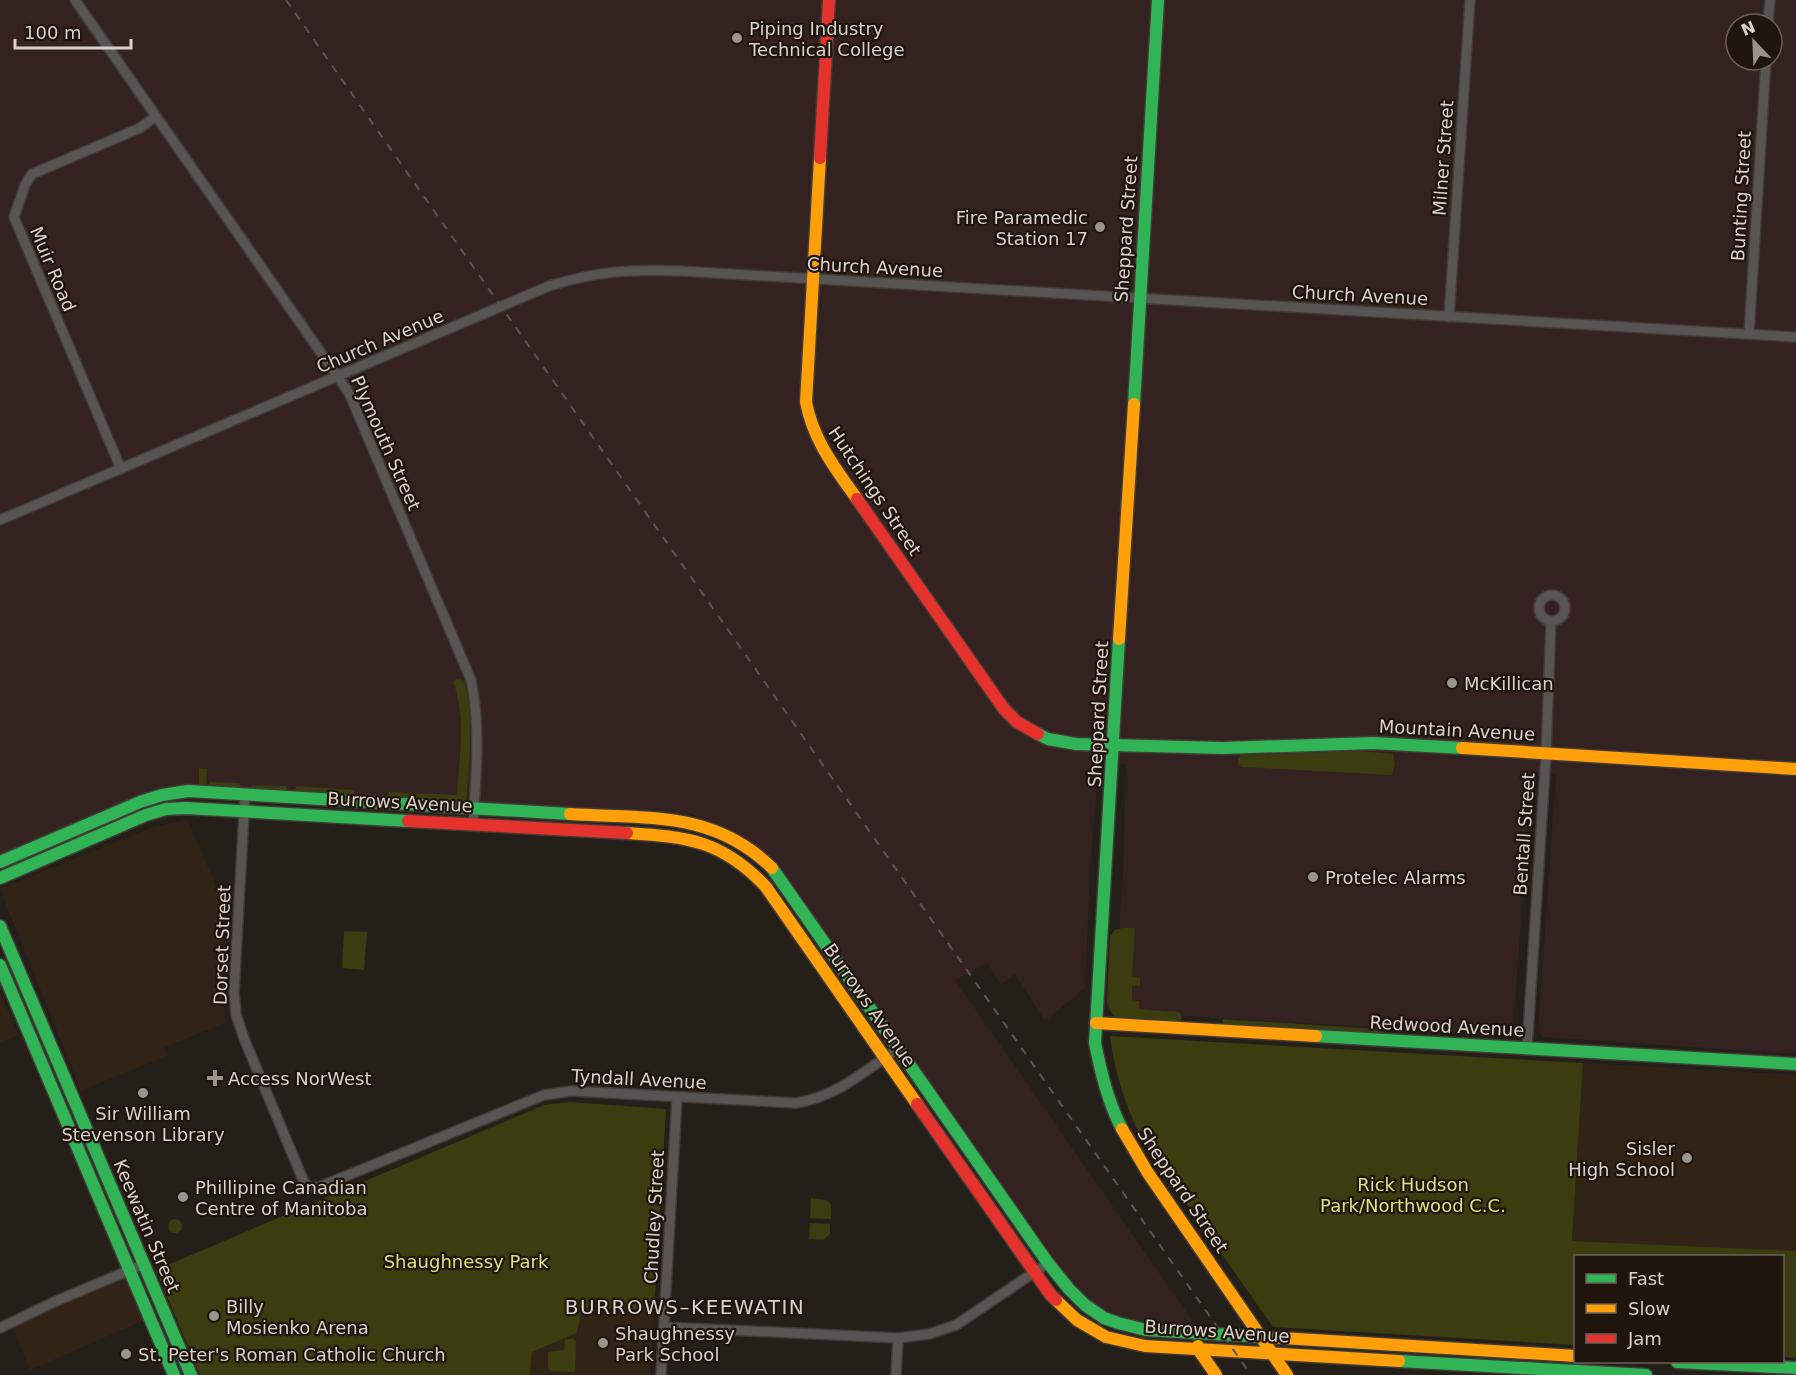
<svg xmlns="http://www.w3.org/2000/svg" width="1796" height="1375" font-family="'DejaVu Sans',sans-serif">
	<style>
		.built { fill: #322317 }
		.industrial { fill: #33221f; fill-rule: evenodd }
		.green { fill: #3b3c10 }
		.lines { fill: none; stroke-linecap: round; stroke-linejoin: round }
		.street-casing { stroke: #413b37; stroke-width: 12 }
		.fast-casing { stroke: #413b37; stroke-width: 15 }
		.slow-casing { stroke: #413b37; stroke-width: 15 }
		.jam-casing { stroke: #413b37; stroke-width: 15 }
		.street { stroke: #575451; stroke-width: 9 }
		.fast { stroke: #30b455; stroke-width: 12 }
		.slow { stroke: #ff9f0a; stroke-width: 12 }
		.jam { stroke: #e5322d; stroke-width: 12 }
		.rail { stroke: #5a5654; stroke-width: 2; stroke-dasharray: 8 8; stroke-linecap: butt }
		.poi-dot { fill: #9a938e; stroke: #1f150d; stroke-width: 2 }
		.labels { text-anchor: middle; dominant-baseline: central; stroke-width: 4.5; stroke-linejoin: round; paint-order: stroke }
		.poi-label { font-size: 18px; fill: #d9d1cc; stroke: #1f150d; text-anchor: start }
		.street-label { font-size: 18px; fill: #d9d1cc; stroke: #1f150d }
		.park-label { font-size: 18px; fill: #dae282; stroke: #1f150d }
		.neighbourhood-label { font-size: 20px; letter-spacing: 1.5px; fill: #d9d1cc; stroke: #1f150d }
	</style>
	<rect width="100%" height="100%" fill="#251f1a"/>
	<g class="built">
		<polygon points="187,819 221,897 226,939 223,984 226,1022 164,1048 168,1055 81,1091 0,889 150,828"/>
		<polygon points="0,992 18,1035 0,1043"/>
		<polygon points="1583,1063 1796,1075 1796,1251 1572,1241"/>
		<polygon points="127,1274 147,1319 30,1370 12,1326"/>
		<polygon points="581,1308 654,1310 650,1375 530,1375 532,1352 577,1333"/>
	</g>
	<path class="industrial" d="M0,0H1796V1054L1543,1037L1538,1031L1556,774L1532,773L1513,1030L1503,1035L1168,1015L1114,1007L1123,874L1126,764L1099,762L1090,869L1085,988L1045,1021L1015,974L1001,985L987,963L955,980L1194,1323L1167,1325L1135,1323L1112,1315L1094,1303L1065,1273L774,860L760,848L734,830L691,814L189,786L0,857ZM1736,24H1772V60H1736Z"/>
	<g class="green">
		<path d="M458,678L464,681C475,721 469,760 466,801L457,804L388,798L389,792L457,795C459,759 467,717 453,682Z"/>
		<polygon points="1361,751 1393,754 1395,765 1392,775 1242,767 1238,764 1238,759 1241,755"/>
		<polygon points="199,768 207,769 206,790 199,788"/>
		<polygon points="209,782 239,783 241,786 238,790 209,790"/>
		<polygon points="251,785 287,786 286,794 254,791"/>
		<polygon points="296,786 354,790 356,797 294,793"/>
		<polygon points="1123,928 1135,928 1132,977 1140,978 1140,986 1132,986 1132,1000 1139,1001 1139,1009 1179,1012 1182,1017 1180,1022 1117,1018 1110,1011 1107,1002 1110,936 1115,930"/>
		<polygon points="344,931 367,932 364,970 342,968"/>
		<polygon points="1222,1019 1380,1029 1381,1024 1384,1030 1382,1034 1224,1025"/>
		<path d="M1110,1036L1583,1063L1572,1241L1796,1251V1358L1783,1357L1782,1256H1576L1575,1345L1273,1327L1146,1146C1143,1137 1136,1129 1133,1120C1121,1092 1114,1066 1110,1036Z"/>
		<polygon points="570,1102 666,1109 654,1310 582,1308 577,1333 532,1352 530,1375 200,1375 156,1270 544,1105"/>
		<polygon points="811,1198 827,1200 831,1205 831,1219 810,1218"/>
		<circle cx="175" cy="1226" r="7"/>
		<polygon points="810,1223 830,1224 830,1234 823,1240 809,1239"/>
		<polygon points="573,1338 576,1341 575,1370 573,1372 550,1371 548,1368 548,1352 564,1350 565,1340"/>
	</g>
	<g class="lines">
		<g class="street-casing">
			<g id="street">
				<path d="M75,0L349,393L471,680C481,728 476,776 473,824"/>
				<polyline points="1768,24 1770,0"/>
				<polyline points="1449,317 1470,0"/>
				<polyline points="1749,334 1766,60"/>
				<polyline points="121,469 14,217 25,185 32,174 140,128 156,116"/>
				<path d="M0,520L549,286C598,271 630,269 681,271L1796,337"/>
				<circle cx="1552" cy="608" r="13"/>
				<path d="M245,796L234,991L236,1015L245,1041L304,1182L310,1188L319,1187L544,1095L571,1091L796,1103C836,1097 865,1071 897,1049"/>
				<polyline points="1527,1049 1546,754 1551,621"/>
				<polyline points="664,1327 898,1338 929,1334 956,1325 1048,1263"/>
				<polyline points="0,1328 54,1302 144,1264"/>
				<polyline points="661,1375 677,1098"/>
				<polyline points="896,1375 898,1338"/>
			</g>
		</g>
		<g class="fast-casing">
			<g id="fast">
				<polyline points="1134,404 1158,0"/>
				<path d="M1119,639L1095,1043C1101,1073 1108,1102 1122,1129"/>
				<polyline points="1038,734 1048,739 1076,744 1223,748 1373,743 1462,748"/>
				<polyline points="0,862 140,802 162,795 188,791 570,814"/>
				<polyline points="772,868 1048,1263 1069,1289 1085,1305 1104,1318 1118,1323 1146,1330 1266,1337"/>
				<polyline points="0,878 146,815 166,809 186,808 408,821"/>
				<polyline points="0,926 191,1375"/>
				<polyline points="0,965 174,1375"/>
				<polyline points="1316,1036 1796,1064"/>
				<polyline points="1399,1361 1646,1375"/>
				<polyline points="1677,1362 1796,1368"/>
			</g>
		</g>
		<g class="slow-casing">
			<g id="slow">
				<path d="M820,158L806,402C813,440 835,468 857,499"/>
				<polyline points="1119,639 1134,404"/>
				<polyline points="1462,748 1796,769"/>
				<path d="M570,814C647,819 713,810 772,868"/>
				<path d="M627,833C688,837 722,840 766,887L917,1104"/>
				<polyline points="1096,1023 1316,1036"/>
				<polyline points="1122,1129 1148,1173 1287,1375"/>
				<polyline points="1056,1300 1077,1320 1106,1337 1145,1346 1399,1361"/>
				<polyline points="1266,1337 1576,1356"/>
				<polyline points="1198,1346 1198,1349 1216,1375"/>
			</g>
		</g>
		<g class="jam-casing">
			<g id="jam">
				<polyline points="820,158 829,0"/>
				<polyline points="857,499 1004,709 1017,722 1038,734"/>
				<polyline points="408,821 627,833"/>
				<polyline points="917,1104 1050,1294 1056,1300"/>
			</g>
		</g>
		<use href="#street" class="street"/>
		<use href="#fast" class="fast"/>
		<use href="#slow" class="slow"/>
		<use href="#jam" class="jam"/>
		<polyline class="rail" points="286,0 1251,1375"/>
	</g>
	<g class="poi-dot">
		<circle cx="737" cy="38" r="6"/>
		<circle cx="1100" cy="227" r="6"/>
		<circle cx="1452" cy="683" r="6"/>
		<circle cx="1313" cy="877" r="6"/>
		<path d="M212 1069h6v6h6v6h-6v6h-6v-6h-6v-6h6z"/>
		<circle cx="143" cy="1093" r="6"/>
		<circle cx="1687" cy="1158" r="6"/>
		<circle cx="183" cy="1197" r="6"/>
		<circle cx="214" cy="1316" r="6"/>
		<circle cx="603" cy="1343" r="6"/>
		<circle cx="126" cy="1354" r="6"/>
	</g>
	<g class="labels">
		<g class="poi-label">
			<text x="749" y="28">Piping Industry<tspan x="749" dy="21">Technical College</tspan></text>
			<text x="1088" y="217" text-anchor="end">Fire Paramedic<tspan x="1088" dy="21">Station 17</tspan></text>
			<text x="1464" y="683">McKillican</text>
			<text x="1325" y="877">Protelec Alarms</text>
			<text x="228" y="1078">Access NorWest</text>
			<text x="143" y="1113" text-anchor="middle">Sir William<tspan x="143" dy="21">Stevenson Library</tspan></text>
			<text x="1675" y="1148" text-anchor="end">Sisler<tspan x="1675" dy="21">High School</tspan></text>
			<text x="195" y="1187">Phillipine Canadian<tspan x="195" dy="21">Centre of Manitoba</tspan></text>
			<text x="226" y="1306">Billy<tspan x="226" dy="21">Mosienko Arena</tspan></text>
			<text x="615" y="1333">Shaughnessy<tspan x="615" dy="21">Park School</tspan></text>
			<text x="138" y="1354">St. Peter's Roman Catholic Church</text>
		</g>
		<g class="street-label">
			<text transform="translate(1443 158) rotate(-86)">Milner Street</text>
			<text transform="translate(1741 196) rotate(-87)">Bunting Street</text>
			<text transform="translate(1126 229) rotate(-86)">Sheppard Street</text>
			<text transform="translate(875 267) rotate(3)">Church Avenue</text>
			<text transform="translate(53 269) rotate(67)">Muir Road</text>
			<text transform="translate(1360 295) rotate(3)">Church Avenue</text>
			<text transform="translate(380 341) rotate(-23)">Church Avenue</text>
			<text transform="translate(386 443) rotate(66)">Plymouth Street</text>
			<text transform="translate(875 491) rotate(56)">Hutchings Street</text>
			<text transform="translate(1098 714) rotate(-87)">Sheppard Street</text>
			<text transform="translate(1457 730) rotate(3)">Mountain Avenue</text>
			<text transform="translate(400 802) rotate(3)">Burrows Avenue</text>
			<text transform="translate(1524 834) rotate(-86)">Bentall Street</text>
			<text transform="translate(222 945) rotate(-88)">Dorset Street</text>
			<text transform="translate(870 1005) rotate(55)">Burrows Avenue</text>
			<text transform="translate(1447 1026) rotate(3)">Redwood Avenue</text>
			<text transform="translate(639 1079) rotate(3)">Tyndall Avenue</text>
			<text transform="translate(1183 1190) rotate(56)">Sheppard Street</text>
			<text transform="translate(654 1217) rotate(-87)">Chudley Street</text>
			<text transform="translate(147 1226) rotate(67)">Keewatin Street</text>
			<text transform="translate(1217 1331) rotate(4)">Burrows Avenue</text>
		</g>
		<g class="park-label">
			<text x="1413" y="1184">Rick Hudson<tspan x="1413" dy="21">Park/Northwood C.C.</tspan></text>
			<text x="466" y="1261">Shaughnessy Park</text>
		</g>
		<g class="neighbourhood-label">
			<text x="685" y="1307">BURROWS–KEEWATIN</text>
		</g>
	</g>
	<rect x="1574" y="1255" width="210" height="108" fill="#1f150d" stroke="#696059" stroke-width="1.5"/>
	<rect x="1586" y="1274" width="30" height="9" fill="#30b455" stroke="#696059" stroke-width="1.5"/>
	<text x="1628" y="1285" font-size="18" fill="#d9d1cc">Fast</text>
	<rect x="1586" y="1304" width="30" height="9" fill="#ff9f0a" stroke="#696059" stroke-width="1.5"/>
	<text x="1628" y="1315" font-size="18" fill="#d9d1cc">Slow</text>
	<rect x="1586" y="1334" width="30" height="9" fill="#e5322d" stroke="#696059" stroke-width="1.5"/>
	<text x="1628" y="1345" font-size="18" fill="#d9d1cc">Jam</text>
	<g transform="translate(1754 42) rotate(337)"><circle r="28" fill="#1f150d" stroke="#696059" stroke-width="1.5"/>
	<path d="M0-4.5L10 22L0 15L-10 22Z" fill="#9a938e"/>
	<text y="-9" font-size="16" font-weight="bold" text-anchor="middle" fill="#d9d1cc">N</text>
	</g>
	<path d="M15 39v9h116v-9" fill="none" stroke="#d9d1cc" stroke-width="3"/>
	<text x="24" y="39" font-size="18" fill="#d9d1cc" stroke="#1f150d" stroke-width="4.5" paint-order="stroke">100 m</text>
</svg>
